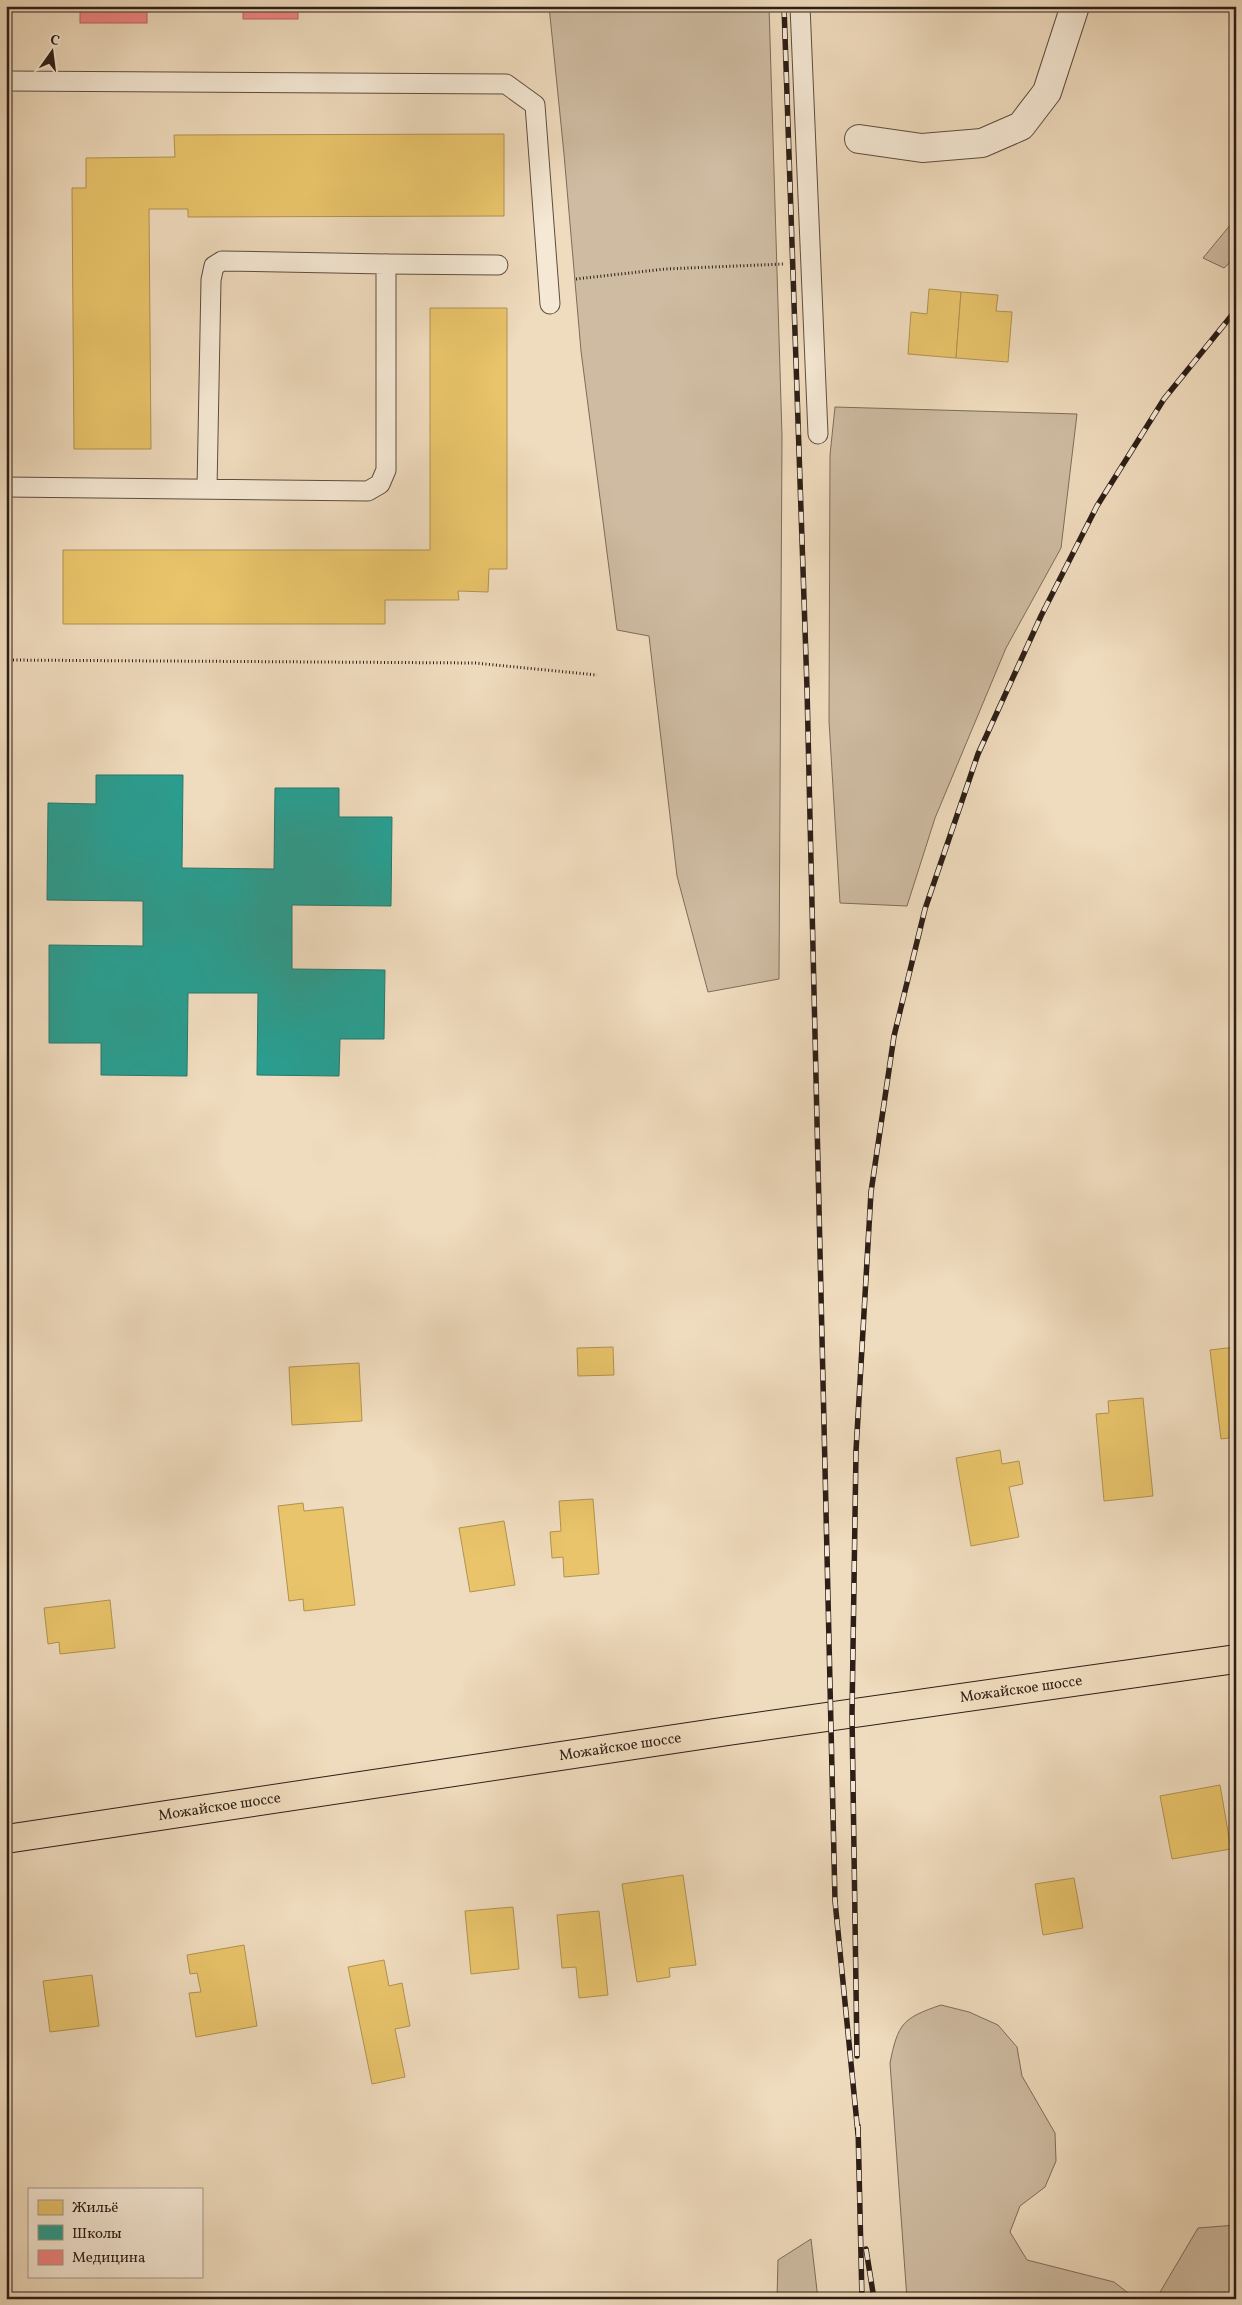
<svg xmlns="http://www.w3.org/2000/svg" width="1242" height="2305" font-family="Vollkorn,serif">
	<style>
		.green { fill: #cebba1; stroke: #7e6c5c }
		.homes { fill: #e9c46a; stroke: #b19251 }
		.schools { fill: #2a9d8f; stroke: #2b776b }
		.health { fill: #f28482; stroke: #b76562 }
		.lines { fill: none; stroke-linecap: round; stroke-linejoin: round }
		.lane-casing { stroke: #5e4d40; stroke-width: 21 }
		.street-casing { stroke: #5e4d40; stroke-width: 30 }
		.primary-casing { stroke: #2d1e17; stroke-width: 30 }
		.path { stroke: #2d1e17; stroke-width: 3; stroke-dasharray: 1 2.5; stroke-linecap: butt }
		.lane { stroke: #f5e8d4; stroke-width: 19 }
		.street { stroke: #f5e8d4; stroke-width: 28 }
		.primary { stroke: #efdbbd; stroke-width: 28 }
		.rail-casing { stroke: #2d1e17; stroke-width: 5.5 }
		.rail { stroke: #f5e8d4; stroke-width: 4; stroke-dasharray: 11; stroke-linecap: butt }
		.labels { text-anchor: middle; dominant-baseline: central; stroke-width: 5; stroke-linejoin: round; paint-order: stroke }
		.street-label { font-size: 15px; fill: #2d1e17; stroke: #f5e8d4 }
	</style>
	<rect width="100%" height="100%" fill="#efdbbd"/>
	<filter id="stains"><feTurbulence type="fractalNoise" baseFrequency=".004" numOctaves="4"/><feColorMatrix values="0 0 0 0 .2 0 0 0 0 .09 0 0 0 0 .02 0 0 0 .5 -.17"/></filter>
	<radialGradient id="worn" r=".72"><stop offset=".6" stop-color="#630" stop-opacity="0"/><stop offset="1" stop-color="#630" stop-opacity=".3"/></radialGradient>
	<g class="green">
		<polygon points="549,6 769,6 782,436 779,979 708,992 677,876 649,636 617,630 581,351 564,154"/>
		<polygon points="1236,218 1236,257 1224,268 1203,258"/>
		<polygon points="835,407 1077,414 1061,548 1006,648 935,818 907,906 840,903 829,721 830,455"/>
		<path d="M941,2005L969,2012L998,2025L1017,2047L1022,2076L1055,2133L1056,2161L1045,2187L1020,2206L1010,2232L1027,2260L1114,2282L1136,2299H907L890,2063C898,2023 903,2018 941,2005Z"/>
		<polygon points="1236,2225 1236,2299 1156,2299 1198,2228"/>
		<polygon points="811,2239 818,2299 777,2299 778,2260"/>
	</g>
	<g class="homes">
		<polygon points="504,134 504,216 188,217 188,209 149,209 151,449 74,449 72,188 86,188 86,158 175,157 174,135"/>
		<polygon points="929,289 961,292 956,358 908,354 911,312 927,314"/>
		<polygon points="961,292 998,295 996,311 1012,312 1008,362 956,358"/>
		<polygon points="430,308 507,308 507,569 489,569 488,592 458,591 459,600 385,600 385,624 63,624 63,550 430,550"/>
		<polygon points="613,1347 614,1375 578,1376 577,1348"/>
		<polygon points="1236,1347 1236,1437 1221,1439 1210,1350"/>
		<polygon points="359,1363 362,1421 292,1425 289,1367"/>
		<polygon points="1143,1398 1153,1496 1104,1501 1096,1414 1109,1413 1108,1401"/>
		<polygon points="1000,1450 1002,1464 1019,1461 1023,1484 1009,1487 1019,1537 971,1546 956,1458"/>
		<polygon points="593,1499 599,1574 564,1577 563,1557 552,1558 550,1532 561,1531 559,1501"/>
		<polygon points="303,1503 304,1511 343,1507 355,1605 304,1611 303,1599 289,1601 278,1506"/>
		<polygon points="504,1521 515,1585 470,1592 459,1528"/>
		<polygon points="110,1600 115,1648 60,1654 59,1642 48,1644 44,1608"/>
		<polygon points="1220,1785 1231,1849 1172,1859 1160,1796"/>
		<polygon points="683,1875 696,1965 669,1968 670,1977 637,1982 622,1884"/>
		<polygon points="1074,1878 1083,1928 1043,1935 1035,1884"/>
		<polygon points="513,1907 519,1969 471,1974 465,1911"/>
		<polygon points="599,1911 608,1995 579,1998 576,1967 562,1968 557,1915"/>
		<polygon points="244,1945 257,2026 196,2037 189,1993 201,1992 197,1973 190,1974 187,1955"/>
		<polygon points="384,1960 389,1986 402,1983 410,2026 395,2029 405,2077 372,2084 348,1967"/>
		<polygon points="92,1975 99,2026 50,2032 43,1981"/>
	</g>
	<polygon class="schools" points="96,775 183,775 182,868 274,869 275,788 339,788 339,817 392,817 391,906 292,905 292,969 385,970 384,1039 340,1039 339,1076 257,1075 258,993 188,993 187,1076 101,1075 101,1043 49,1043 49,945 143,946 143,901 47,900 48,803 96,804"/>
	<g class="health">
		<rect x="80" y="6" width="67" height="17"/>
		<rect x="243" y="6" width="55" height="13"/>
	</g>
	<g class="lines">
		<g class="lane-casing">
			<g id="lane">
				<polyline points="800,6 818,434"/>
				<polyline points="6,81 506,84 535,105 550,304"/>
				<polyline points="386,264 498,265"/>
				<polyline points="6,487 368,491 380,484 386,470 386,264 222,261 214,266 211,280 207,489"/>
			</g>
		</g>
		<g class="street-casing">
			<polyline id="street" points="859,139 922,148 982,143 1021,126 1047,92 1075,6"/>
		</g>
		<g class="primary-casing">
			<g id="primary">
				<path id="s1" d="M6,1839L728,1731L1236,1659"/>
			</g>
		</g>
		<g class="path">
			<polyline points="576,279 665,269 784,264"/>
			<polyline points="6,660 475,663 597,675"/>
		</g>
		<use href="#lane" class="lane"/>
		<use href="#street" class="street"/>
		<use href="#primary" class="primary"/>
		<g class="rail-casing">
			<g id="rail">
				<polyline points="784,6 807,688 835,1901 858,2134"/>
				<polyline points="857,2056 852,1714 856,1451 871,1192 894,1036 925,909 978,754 1041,616 1097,506 1164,399 1236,310"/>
				<polyline points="858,2126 862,2299"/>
				<polyline points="866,2249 874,2299"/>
			</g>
		</g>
		<use href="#rail" class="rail"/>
	</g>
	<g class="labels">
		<g class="street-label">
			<text stroke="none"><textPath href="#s1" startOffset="1026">Можайское шоссе</textPath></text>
			<text stroke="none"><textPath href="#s1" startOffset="621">Можайское шоссе</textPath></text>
			<text stroke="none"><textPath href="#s1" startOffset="216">Можайское шоссе</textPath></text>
		</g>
	</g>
	<rect width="1242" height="2305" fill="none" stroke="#efdbbd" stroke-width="25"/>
	<rect x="8" y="8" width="1227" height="2290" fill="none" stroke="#2d1e17" stroke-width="2.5"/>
	<rect x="12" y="12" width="1217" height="2280" fill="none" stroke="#2d1e17"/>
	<rect x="28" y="2188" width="175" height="90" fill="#f5e8d4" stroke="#a59788"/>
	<rect x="38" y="2200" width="25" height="15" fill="#e9c46a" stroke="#a59788"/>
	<text x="72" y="2212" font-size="15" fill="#2d1e17">Жильё</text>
	<rect x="38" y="2225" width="25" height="15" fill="#2a9d8f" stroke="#a59788"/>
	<text x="72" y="2238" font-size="15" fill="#2d1e17">Школы</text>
	<rect x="38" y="2250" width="25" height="15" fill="#f28482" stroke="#a59788"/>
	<text x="72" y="2262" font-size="15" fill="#2d1e17">Медицина</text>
	<g transform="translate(52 52) rotate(14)" stroke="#f5e8d4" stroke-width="4" paint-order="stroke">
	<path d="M0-4L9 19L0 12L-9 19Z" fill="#2d1e17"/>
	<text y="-8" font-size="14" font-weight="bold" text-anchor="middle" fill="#2d1e17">С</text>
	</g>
	<rect width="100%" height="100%" filter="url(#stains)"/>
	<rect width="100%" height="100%" fill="url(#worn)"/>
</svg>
